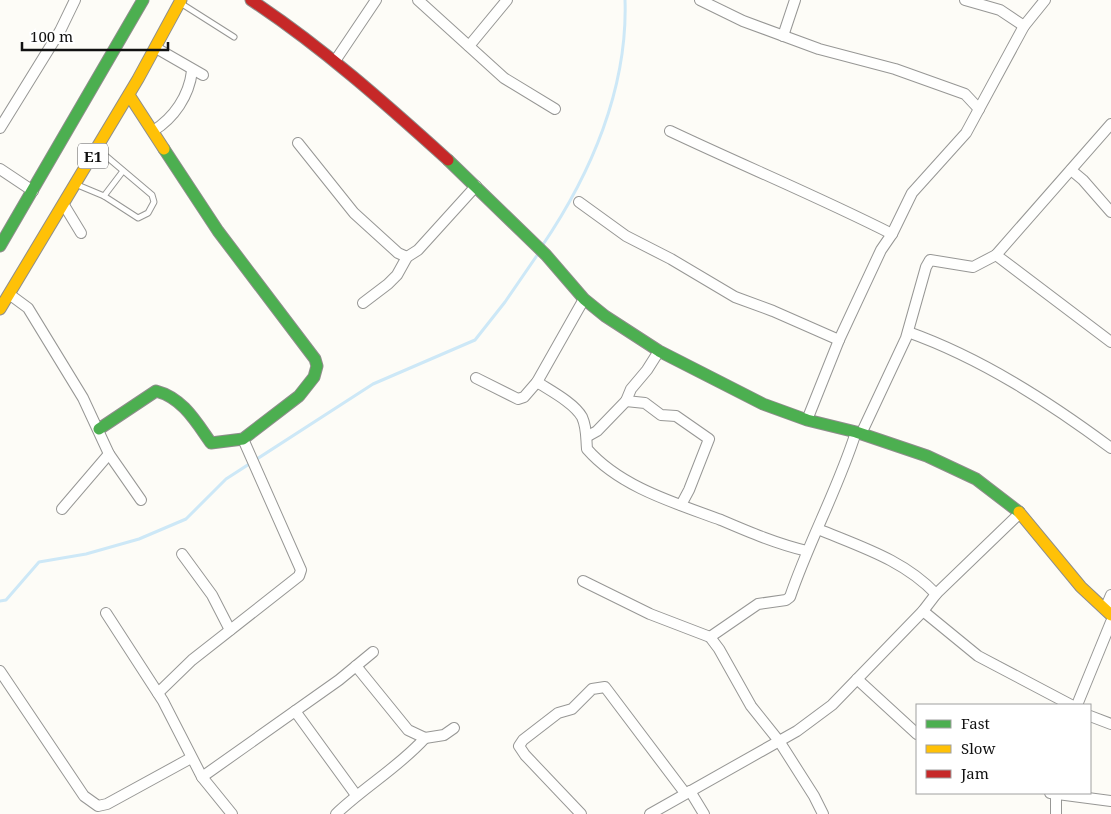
<svg xmlns="http://www.w3.org/2000/svg" width="1111" height="814" font-family="'Noto Serif',serif">
	<style>
		.lines { fill: none; stroke-linecap: round; stroke-linejoin: round }
		.stream { stroke: #cde8f7; stroke-width: 3 }
		.lane-casing { stroke: #979795; stroke-width: 7 }
		.street-casing { stroke: #979795; stroke-width: 12 }
		.fast-casing { stroke: #8e8d8b; stroke-width: 13 }
		.slow-casing { stroke: #8e8d8b; stroke-width: 13 }
		.jam-casing { stroke: #8e8d8b; stroke-width: 13 }
		.lane { stroke: #fffffe; stroke-width: 5 }
		.street { stroke: #fffffe; stroke-width: 10 }
		.fast { stroke: #4caf50; stroke-width: 11 }
		.slow { stroke: #ffc107; stroke-width: 11 }
		.jam { stroke: #c62828; stroke-width: 11 }
		.labels { text-anchor: middle; dominant-baseline: central; stroke-width: 5; stroke-linejoin: round; paint-order: stroke }
		.shield { fill: #fff; stroke: #585858; stroke-width: 1 }
		.shield-label { font-size: 15px; font-weight: bold; fill: #111 }
	</style>
	<rect width="100%" height="100%" fill="#fdfcf7"/>
	<g class="lines">
		<g class="stream">
			<path d="M542,246C591,174 628,88 625,0"/>
			<polyline points="0,601 6,600 39,562 86,554 139,539 186,519 226,479 373,384 475,340 505,302 538,254"/>
		</g>
		<g class="lane-casing">
			<g id="lane">
				<polyline points="182,4 234,37"/>
				<polyline points="80,186 104,196 138,218 148,213 154,202 152,195 100,151"/>
				<polyline points="104,196 123,171"/>
			</g>
		</g>
		<g class="street-casing">
			<g id="street">
				<polyline points="418,0 504,78 555,109"/>
				<polyline points="700,0 743,21 819,49 895,69 965,94 979,109"/>
				<polyline points="965,0 1000,10 1024,26"/>
				<polyline points="783,36 795,0"/>
				<polyline points="469,46 507,0"/>
				<polyline points="156,48 203,75"/>
				<polyline points="335,61 376,0"/>
				<polyline points="0,128 60,31 75,0"/>
				<path d="M153,131C174,118 189,96 192,71"/>
				<path d="M670,131C744,166 819,197 892,234"/>
				<polyline points="298,143 354,213 398,253 407,257"/>
				<polyline points="0,169 33,191"/>
				<polyline points="1071,170 1083,180 1111,212"/>
				<polyline points="579,202 626,236 671,259 735,297 773,311 839,340"/>
				<polyline points="64,205 81,233"/>
				<polyline points="996,255 1111,342"/>
				<polyline points="9,294 28,308 83,398 109,454 141,500"/>
				<polyline points="363,303 388,284 397,275 407,257 418,250 476,186"/>
				<path d="M908,332C981,358 1049,402 1111,448"/>
				<polyline points="476,378 518,399 524,397 537,382 584,299"/>
				<path d="M537,382C551,391 574,403 582,417C587,428 586,438 587,449C620,487 675,503 721,520C749,532 777,544 807,551"/>
				<polyline points="626,401 645,403 661,415 676,416 709,439 689,490 681,505"/>
				<polyline points="807,420 839,340 881,250 892,234 912,193 966,133 1024,26 1045,0"/>
				<polyline points="861,434 906,338 926,267 930,260 973,267 996,255 1111,124"/>
				<polyline points="588,436 597,431 626,401 631,389 647,370 659,351"/>
				<polyline points="62,509 109,454"/>
				<path d="M818,529C861,547 904,560 936,594"/>
				<polyline points="182,554 212,595 230,630"/>
				<polyline points="583,581 650,614 710,637 719,649 751,706 779,741 814,796 823,814"/>
				<polyline points="1105,609 1111,595"/>
				<polyline points="923,611 978,656 1071,705"/>
				<polyline points="106,613 163,701 202,777 232,814"/>
				<path d="M710,637L758,604L786,600L790,597C809,541 838,489 856,432"/>
				<polyline points="0,671 84,796 98,806 107,804 191,758"/>
				<polyline points="857,679 917,734"/>
				<polyline points="158,693 192,660 299,576 301,570 243,439"/>
				<polyline points="1077,705 1111,622"/>
				<polyline points="295,711 356,795"/>
				<polyline points="1090,716 1111,724"/>
				<polyline points="425,738 444,735 454,728"/>
				<polyline points="202,777 339,680 373,652"/>
				<polyline points="690,791 704,814"/>
				<polyline points="1050,793 1111,801"/>
				<polyline points="1056,794 1056,814"/>
				<path d="M336,814C364,787 399,767 425,738L408,730L356,666"/>
				<polyline points="581,814 525,755 519,746 523,740 558,713 572,709 592,689 605,687 685,793"/>
				<polyline points="650,814 797,731 832,705 923,611 936,594 1020,513"/>
			</g>
		</g>
		<g class="fast-casing">
			<g id="fast">
				<polyline points="448,160 546,255 584,299 605,316 659,351 763,404 807,420 856,432 927,456 976,479 1019,512"/>
				<polyline points="0,246 143,0"/>
				<path d="M99,429L156,391C183,398 196,422 211,443L243,439L299,396L314,377L317,366L315,359L218,231L164,149"/>
			</g>
		</g>
		<g class="slow-casing">
			<g id="slow">
				<polyline points="129,95 164,149"/>
				<polyline points="0,309 138,79 181,0"/>
				<polyline points="1019,512 1081,587 1111,615"/>
			</g>
		</g>
		<g class="jam-casing">
			<path id="jam" d="M251,0C322,47 385,103 448,160"/>
		</g>
		<use href="#lane" class="lane"/>
		<use href="#street" class="street"/>
		<use href="#fast" class="fast"/>
		<use href="#slow" class="slow"/>
		<use href="#jam" class="jam"/>
	</g>
	<g class="labels">
		<rect class="shield" x="78" y="143.5" width="30" height="25" rx="4"/>
		<g class="shield-label">
			<text x="93" y="156">E1</text>
		</g>
	</g>
	<rect x="916" y="704" width="175" height="90" fill="#ffffff" stroke="#a0a0a0"/>
	<rect x="926" y="720" width="25" height="8" fill="#4caf50" stroke="#a0a0a0"/>
	<text x="961" y="729" font-size="15" fill="#111111">Fast</text>
	<rect x="926" y="745" width="25" height="8" fill="#ffc107" stroke="#a0a0a0"/>
	<text x="961" y="754" font-size="15" fill="#111111">Slow</text>
	<rect x="926" y="770" width="25" height="8" fill="#c62828" stroke="#a0a0a0"/>
	<text x="961" y="779" font-size="15" fill="#111111">Jam</text>
	<path d="M22 42v8h146v-8" fill="none" stroke="#111111" stroke-width="2.5"/>
	<text x="30" y="42" font-size="15" fill="#111111" stroke="#ffffff" stroke-width="4" paint-order="stroke">100 m</text>
</svg>
